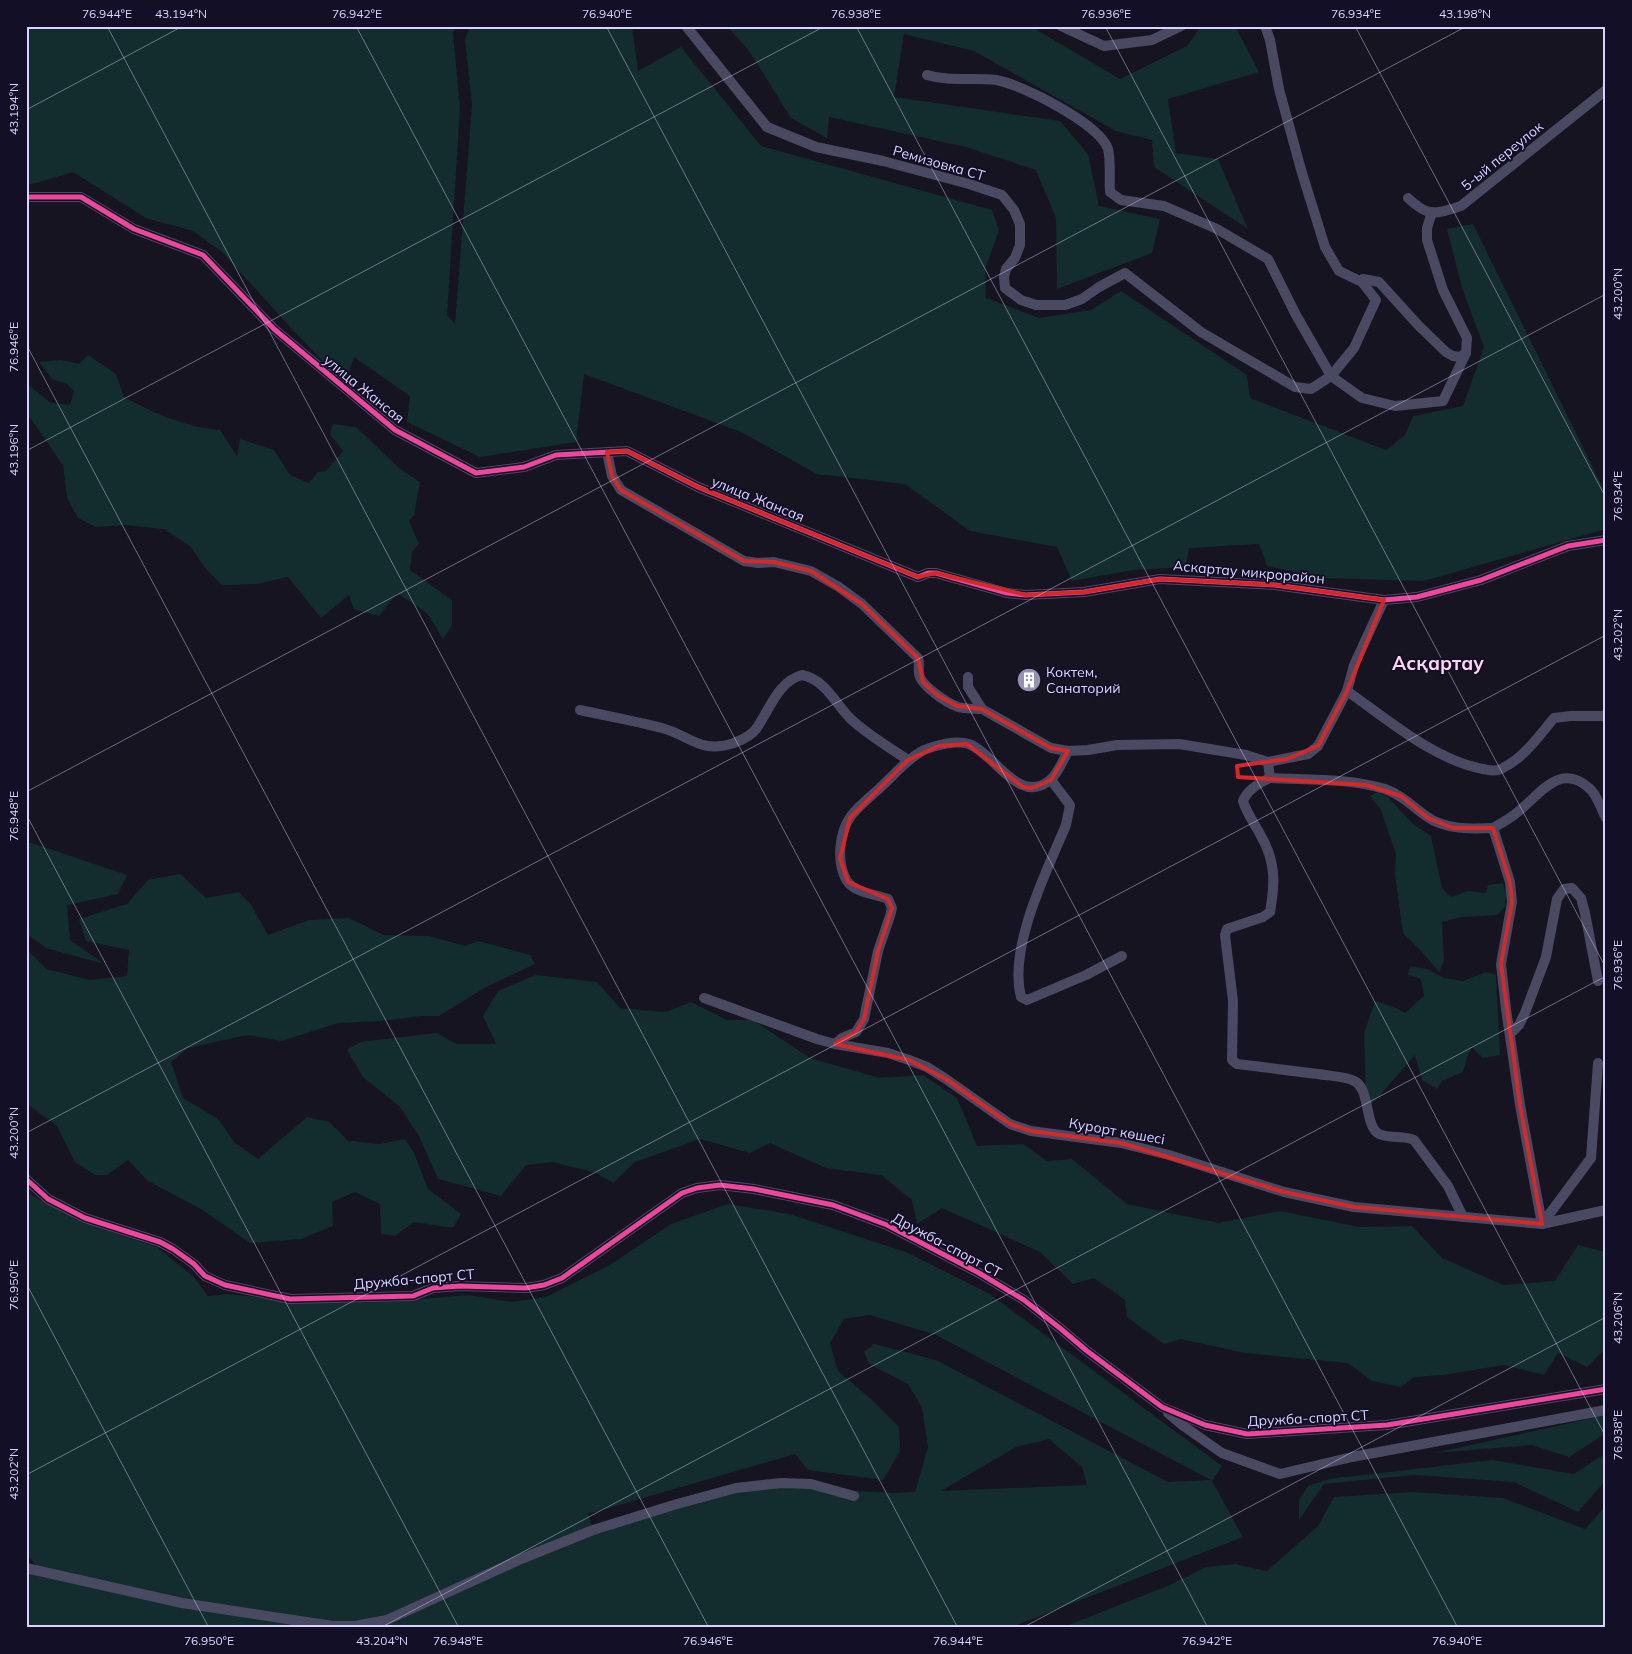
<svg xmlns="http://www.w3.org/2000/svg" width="1632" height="1654" font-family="Mulish,sans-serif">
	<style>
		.green { fill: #132c2d; fill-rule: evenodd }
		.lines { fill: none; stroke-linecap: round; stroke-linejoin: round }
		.street { stroke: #4a4962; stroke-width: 10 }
		.cycleway-casing { stroke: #130f26; stroke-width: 8 }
		.cycleway { stroke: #ed469a; stroke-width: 5 }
		.marked { fill: none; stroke: #d62828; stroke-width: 4; stroke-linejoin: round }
		.ticks { fill: none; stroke: #d9d4ff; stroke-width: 1; stroke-opacity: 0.45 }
		.labels { text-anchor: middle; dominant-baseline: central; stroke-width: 4; stroke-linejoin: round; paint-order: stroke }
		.street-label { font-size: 14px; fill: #d9d4ff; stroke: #130f26 }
		.poi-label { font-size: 14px; fill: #d9d4ff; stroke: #130f26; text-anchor: start }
		.district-label { font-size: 19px; font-weight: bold; fill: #ffd6f0; stroke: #130f26 }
		.neatline { fill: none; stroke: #d9d4ff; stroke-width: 2 }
		.ticks-label { font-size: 12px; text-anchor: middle; fill: #d9d4ff }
	</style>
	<rect width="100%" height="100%" fill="#161421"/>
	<g class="green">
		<polygon points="26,26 456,26 453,33 460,108 447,315 455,324 472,105 465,40 470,26 632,26 638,71 681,47 761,146 992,210 999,230 985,269 986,298 1039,318 1091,310 1121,291 1247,375 1250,398 1386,450 1405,435 1413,416 1463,406 1484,347 1462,288 1447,229 1473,224 1606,494 1606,529 1424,581 1324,578 1267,566 1259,544 1189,548 1186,567 1132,570 1072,581 1057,547 970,531 905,484 817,474 741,432 584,374 576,442 480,457 407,422 410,396 354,357 347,377 331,370 292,329 222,252 193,231 146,218 73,172 32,184 26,184"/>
		<polygon points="727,26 1030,26 1120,79 1187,46 1201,26 1235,26 1259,72 1168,99 1176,153 1218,159 1248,229 1154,167 1152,140 1116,131 974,51 904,34 894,97 1060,121 1088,154 1099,206 1160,219 1152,253 1057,289 1056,218 1036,170 966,147 829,117 827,138 791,118 749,51"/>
		<path d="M88,355L116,374L124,397C156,414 182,426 220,430L237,456L240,439L274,450L290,475L309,483L318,472L326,471L343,451L330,434L333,424L356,427L399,468L420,482L414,515L409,521L419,544L412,552L410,570L452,600V625L443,639L427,613L397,593L379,616L354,609L349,595L321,618L288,577L256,584L222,585L205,568L191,547L164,529L125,525L96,527L78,518L67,498L63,465L31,419L26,415V383L51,403L70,405L74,391L67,384L52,379L39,362L61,360L79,364Z"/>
		<polygon points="1378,792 1388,797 1412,823 1431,836 1442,888 1451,897 1468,891 1486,893 1488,885 1503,883 1506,894 1505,907 1497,915 1462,917 1442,922 1444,961 1439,972 1422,952 1403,933 1395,875 1396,854 1381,810 1370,796"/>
		<polygon points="26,841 127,875 118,894 67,905 70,940 104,964 46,948 26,933"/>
		<polygon points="180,874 206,898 239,892 251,905 268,935 309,920 349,918 383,935 429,936 465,946 478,941 530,955 535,964 486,987 439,1016 421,1016 381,1021 338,1023 282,1041 247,1035 188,1048 171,1062 183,1098 218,1119 235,1143 258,1159 307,1117 329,1122 348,1141 380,1144 405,1139 414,1153 428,1189 461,1214 453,1228 414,1222 395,1236 381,1234 380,1204 355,1192 332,1202 333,1226 301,1239 250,1243 201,1209 148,1181 128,1160 107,1175 95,1175 75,1162 57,1126 26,1103 26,949 47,969 89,980 127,976 129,950 86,941 79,919 127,904 148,880"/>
		<polygon points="1410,966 1427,969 1444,978 1463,981 1486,972 1496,975 1500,1055 1483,1058 1472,1047 1467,1057 1463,1072 1442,1081 1437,1089 1422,1080 1415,1055 1372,1104 1366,1099 1364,1034 1375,1001 1394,1007 1405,1013 1424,996 1421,979 1408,975"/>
		<polygon points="536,975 597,982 620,1008 666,1012 691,1002 727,1020 753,1020 810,1058 880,1078 923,1075 957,1098 977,1146 1023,1144 1047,1161 1072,1159 1127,1204 1218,1223 1280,1211 1359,1227 1412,1226 1442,1258 1503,1285 1555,1281 1578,1245 1606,1252 1606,1348 1587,1367 1558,1353 1544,1375 1504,1365 1443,1375 1414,1377 1401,1387 1372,1381 1348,1363 1245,1353 1181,1339 1164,1344 1127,1317 1125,1300 1094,1278 1073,1284 1040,1252 942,1208 917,1224 912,1200 881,1175 826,1168 770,1143 750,1153 700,1139 635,1162 613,1183 596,1173 553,1162 526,1165 501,1196 438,1179 419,1136 400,1107 363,1077 347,1050 360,1042 436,1033 457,1044 496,1044 483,1016 498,991"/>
		<path d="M26,1192L81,1222L157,1247L194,1277L208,1296L228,1294L313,1303L389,1302L468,1295L512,1302L546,1297L610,1265L671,1224L728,1204L789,1214L906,1252L990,1294L1222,1466L1212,1481L1243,1537L1009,1628H26V1567L40,1570L26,1553ZM870,1315L936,1335L1211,1480L1168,1482L936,1360L874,1344L864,1352L869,1364L908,1384L922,1408L928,1447L915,1492L893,1493L761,1485L594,1532L588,1514L795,1454L808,1470L883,1480L900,1451L899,1427L871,1399L838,1371L830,1343L844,1319ZM1049,1439L1082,1467L1087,1485L941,1491L1016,1447Z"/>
		<polygon points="1606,1415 1606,1433 1569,1457 1532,1445 1435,1453"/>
		<polygon points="1606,1453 1606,1480 1578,1512 1514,1482 1414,1475 1324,1484 1299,1520 1299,1500 1308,1486 1329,1479 1492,1460 1574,1474"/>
		<polygon points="1412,1492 1503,1498 1585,1529 1606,1506 1606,1628 1061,1628 1170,1585 1206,1567 1235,1564 1267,1571 1318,1526 1334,1497"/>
	</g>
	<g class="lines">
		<g class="street">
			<polyline points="686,26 767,127 816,147 883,161 969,184 1002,195 1014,210 1020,224 1020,245 1015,258 1006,269 1004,277 1005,288 1021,300 1036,305 1065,305 1082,299 1099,287 1125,273 1201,332 1295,387 1311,389 1331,376 1354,348 1376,300 1362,282 1339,271 1325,247 1302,173 1279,89 1270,40 1265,26"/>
			<polyline points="1061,26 1104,46 1152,40 1181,26"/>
			<path d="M927,75C949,82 972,77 996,80C1021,84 1100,124 1108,149C1111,160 1109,180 1110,192L1121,200L1164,206L1217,229L1268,259L1296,315L1331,376L1362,398L1395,406L1443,401L1466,353"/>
			<polyline points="26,197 81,197 134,229 203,255 274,329 395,430 476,473 524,467 556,455 627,451 698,487 918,577 928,573 936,573 1007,593 1026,595 1084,592 1160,579 1275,585 1384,600 1417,597 1481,580 1568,546 1606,540"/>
			<path d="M1408,198C1429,218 1435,214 1461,206L1606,90"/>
			<polyline points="1362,282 1363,279 1379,282 1419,326 1446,352 1453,356 1460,357 1466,353 1467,338 1443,290 1427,240 1427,228 1432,212"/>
			<path d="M607,452L612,476L621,490L744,561L758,563L774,562L811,571L839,587L862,604L918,658C920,663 918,668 919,674C921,686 947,703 958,707C966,709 974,709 982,709"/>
			<path d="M968,677V687L982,709L1051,748L1068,751L1088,750L1117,745L1179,744L1246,755L1268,762L1270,778C1308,780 1348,778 1385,789C1402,795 1412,806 1426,816C1445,830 1471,829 1493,828L1510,882L1512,902L1501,964L1506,1009L1520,1105L1542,1224"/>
			<path d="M1347,691C1387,719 1434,760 1483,769C1489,770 1495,772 1501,769C1524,758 1538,737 1554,718L1571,716H1606"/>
			<path d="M580,710C607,716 635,721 662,728C691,736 700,754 734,743C742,740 751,736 756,729C769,711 778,681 802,675C827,680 836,706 853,721C870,736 890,748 908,760"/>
			<polyline points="1268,762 1308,754 1318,746 1347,691 1354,665 1384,600"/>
			<path d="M1270,778C1259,783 1247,790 1243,801C1247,814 1255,824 1261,836C1276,862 1275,884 1270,912L1263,917L1227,929L1225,935L1233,1001L1232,1060L1237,1064C1264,1067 1291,1071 1318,1074C1329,1076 1347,1076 1356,1082C1370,1091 1365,1127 1379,1134C1390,1139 1403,1135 1414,1140L1448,1186L1463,1217"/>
			<path d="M1051,780L1070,805L1066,825C1047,871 1008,947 1021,997L1027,1000L1086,975L1122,956"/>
			<path d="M1493,828C1502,823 1511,818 1519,811C1540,794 1560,762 1589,788C1597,794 1601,809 1606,818"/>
			<polyline points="704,998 817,1039 835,1044 888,1053 909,1060 927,1067 946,1079 1010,1124 1031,1131 1121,1143 1169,1155 1284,1192 1354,1207 1542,1224 1606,1210"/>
			<polyline points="1510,1034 1519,1025 1525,1013 1546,957 1557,899 1564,889 1572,888 1581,898 1585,913 1598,981"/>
			<path d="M835,1044L842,1038L856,1032L864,1019L878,951L890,916L892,908L888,899C875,894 855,893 847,881C836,863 839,832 851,816C860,804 873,795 884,784C897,772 908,758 924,750C936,745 956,740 969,744C995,754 1019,806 1050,780C1058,774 1063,760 1068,751"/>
			<polyline points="26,1179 48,1199 85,1218 160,1242 173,1249 194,1264 205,1276 225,1285 290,1299 413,1296 433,1288 460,1286 526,1288 544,1285 562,1278 682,1193 697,1188 720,1185 754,1189 833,1205 887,1225 979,1273 1024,1300 1061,1329 1087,1351 1162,1407 1205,1425 1247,1434 1387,1425 1606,1389"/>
			<polyline points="1542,1224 1591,1158 1598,1063"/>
			<polyline points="1168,1413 1182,1425 1222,1453 1280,1474 1352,1457 1606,1410"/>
			<polyline points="26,1568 182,1603 333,1626 355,1626 387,1620 521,1559 593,1530 677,1504 736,1488 781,1483 811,1484 854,1496"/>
		</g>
		<g class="cycleway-casing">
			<g id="cycleway">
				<polyline points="26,197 81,197 134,229 203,255 274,329 395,430 476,473 524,467 556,455 627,451 698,487 918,577 928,573 936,573 1007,593 1026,595 1084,592 1160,579 1275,585 1384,600 1417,597 1481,580 1568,546 1606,540"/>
				<polyline points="26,1179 48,1199 85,1218 160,1242 173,1249 194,1264 205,1276 225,1285 290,1299 413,1296 433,1288 460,1286 526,1288 544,1285 562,1278 682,1193 697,1188 720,1185 754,1189 833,1205 887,1225 979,1273 1024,1300 1061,1329 1087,1351 1162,1407 1205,1425 1247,1434 1387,1425 1606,1389"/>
			</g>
		</g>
		<use href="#cycleway" class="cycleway"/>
	</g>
	<path class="marked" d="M627,451L698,487L918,577L936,573L1026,595L1084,592L1160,579L1275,585L1384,600L1347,691L1318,746L1287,759L1237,766L1238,777L1366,785L1401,796L1428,818L1453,828H1493L1510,882L1512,902L1501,964L1520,1105L1542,1224L1354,1207L1284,1192L1121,1143L1031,1131L1010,1124L946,1079L909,1060L835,1044L856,1032L864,1019L878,951L892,908L888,899L848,882L840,858L850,818L908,760L939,746L967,744L1023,787L1032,788L1051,780L1068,751L1051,748L982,709L957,706L937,695L923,682L918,658L862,604L811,571L774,562L744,561L621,490L612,476L607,452Z"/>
	<path class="ticks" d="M107,26L958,1628M356,26L1208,1628M606,26L1458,1628M856,26L1606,1437M1105,26L1606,968M1355,26L1606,498M1605,26L1606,29M26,110L183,26M26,344L709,1628M26,451L825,26M26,792L1467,26M26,814L459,1628M26,1133L1606,294M26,1283L209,1628M26,1475L1606,635M380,1628L1606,976M1022,1628L1606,1317"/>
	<defs>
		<g id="building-disc" transform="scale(1.25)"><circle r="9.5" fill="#9591b1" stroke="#130f26"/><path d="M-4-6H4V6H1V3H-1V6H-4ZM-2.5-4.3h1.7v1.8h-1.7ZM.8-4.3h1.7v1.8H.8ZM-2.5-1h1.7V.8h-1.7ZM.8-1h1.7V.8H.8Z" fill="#fff"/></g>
	</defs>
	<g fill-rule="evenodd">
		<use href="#building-disc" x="1029" y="680"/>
	</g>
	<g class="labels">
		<g class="street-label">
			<text transform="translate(1502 156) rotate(-39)">5-ый переулок</text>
			<text transform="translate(939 163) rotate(16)">Ремизовка СТ</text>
			<text transform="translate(364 389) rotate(39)">улица Жансая</text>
			<text transform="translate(758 499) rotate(22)">улица Жансая</text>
			<text transform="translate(1249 572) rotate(5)">Аскартау микрорайон</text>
			<text transform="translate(1117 1131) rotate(10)">Курорт көшесі</text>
			<text transform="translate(947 1245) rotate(28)">Дружба-спорт СТ</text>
			<text transform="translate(414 1279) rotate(-5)">Дружба-спорт СТ</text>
			<text transform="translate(1308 1418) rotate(-3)">Дружба-спорт СТ</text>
		</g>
		<g class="poi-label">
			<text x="1046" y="672">Коктем,<tspan x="1046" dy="16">Санаторий</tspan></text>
		</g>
		<g class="district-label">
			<text x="1438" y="663">Асқартау</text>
		</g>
	</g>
	<rect width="1632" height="1654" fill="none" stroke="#130f26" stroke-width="55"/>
	<rect x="28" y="28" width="1576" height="1598" class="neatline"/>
	<g class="ticks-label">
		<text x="107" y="18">76.944°E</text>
		<text x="181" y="18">43.194°N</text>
		<text x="357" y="18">76.942°E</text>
		<text x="607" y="18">76.940°E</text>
		<text x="856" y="18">76.938°E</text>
		<text x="1106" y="18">76.936°E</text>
		<text x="1356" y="18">76.934°E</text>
		<text x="1465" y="18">43.198°N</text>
		<text transform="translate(14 109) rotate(-90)" y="4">43.194°N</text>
		<text transform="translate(1618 294) rotate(-90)" y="4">43.200°N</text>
		<text transform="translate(14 347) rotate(-90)" y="4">76.946°E</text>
		<text transform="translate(14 450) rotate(-90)" y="4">43.196°N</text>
		<text transform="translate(1618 496) rotate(-90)" y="4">76.934°E</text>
		<text transform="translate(1618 635) rotate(-90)" y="4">43.202°N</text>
		<text transform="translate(14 816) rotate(-90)" y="4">76.948°E</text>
		<text transform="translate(1618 965) rotate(-90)" y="4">76.936°E</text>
		<text transform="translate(14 1133) rotate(-90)" y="4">43.200°N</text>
		<text transform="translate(14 1285) rotate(-90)" y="4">76.950°E</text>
		<text transform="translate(1618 1318) rotate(-90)" y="4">43.206°N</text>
		<text transform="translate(1618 1435) rotate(-90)" y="4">76.938°E</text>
		<text transform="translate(14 1474) rotate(-90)" y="4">43.202°N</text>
		<text x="209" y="1645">76.950°E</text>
		<text x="382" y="1645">43.204°N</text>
		<text x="458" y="1645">76.948°E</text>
		<text x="708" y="1645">76.946°E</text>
		<text x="958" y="1645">76.944°E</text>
		<text x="1207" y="1645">76.942°E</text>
		<text x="1457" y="1645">76.940°E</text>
	</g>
</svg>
